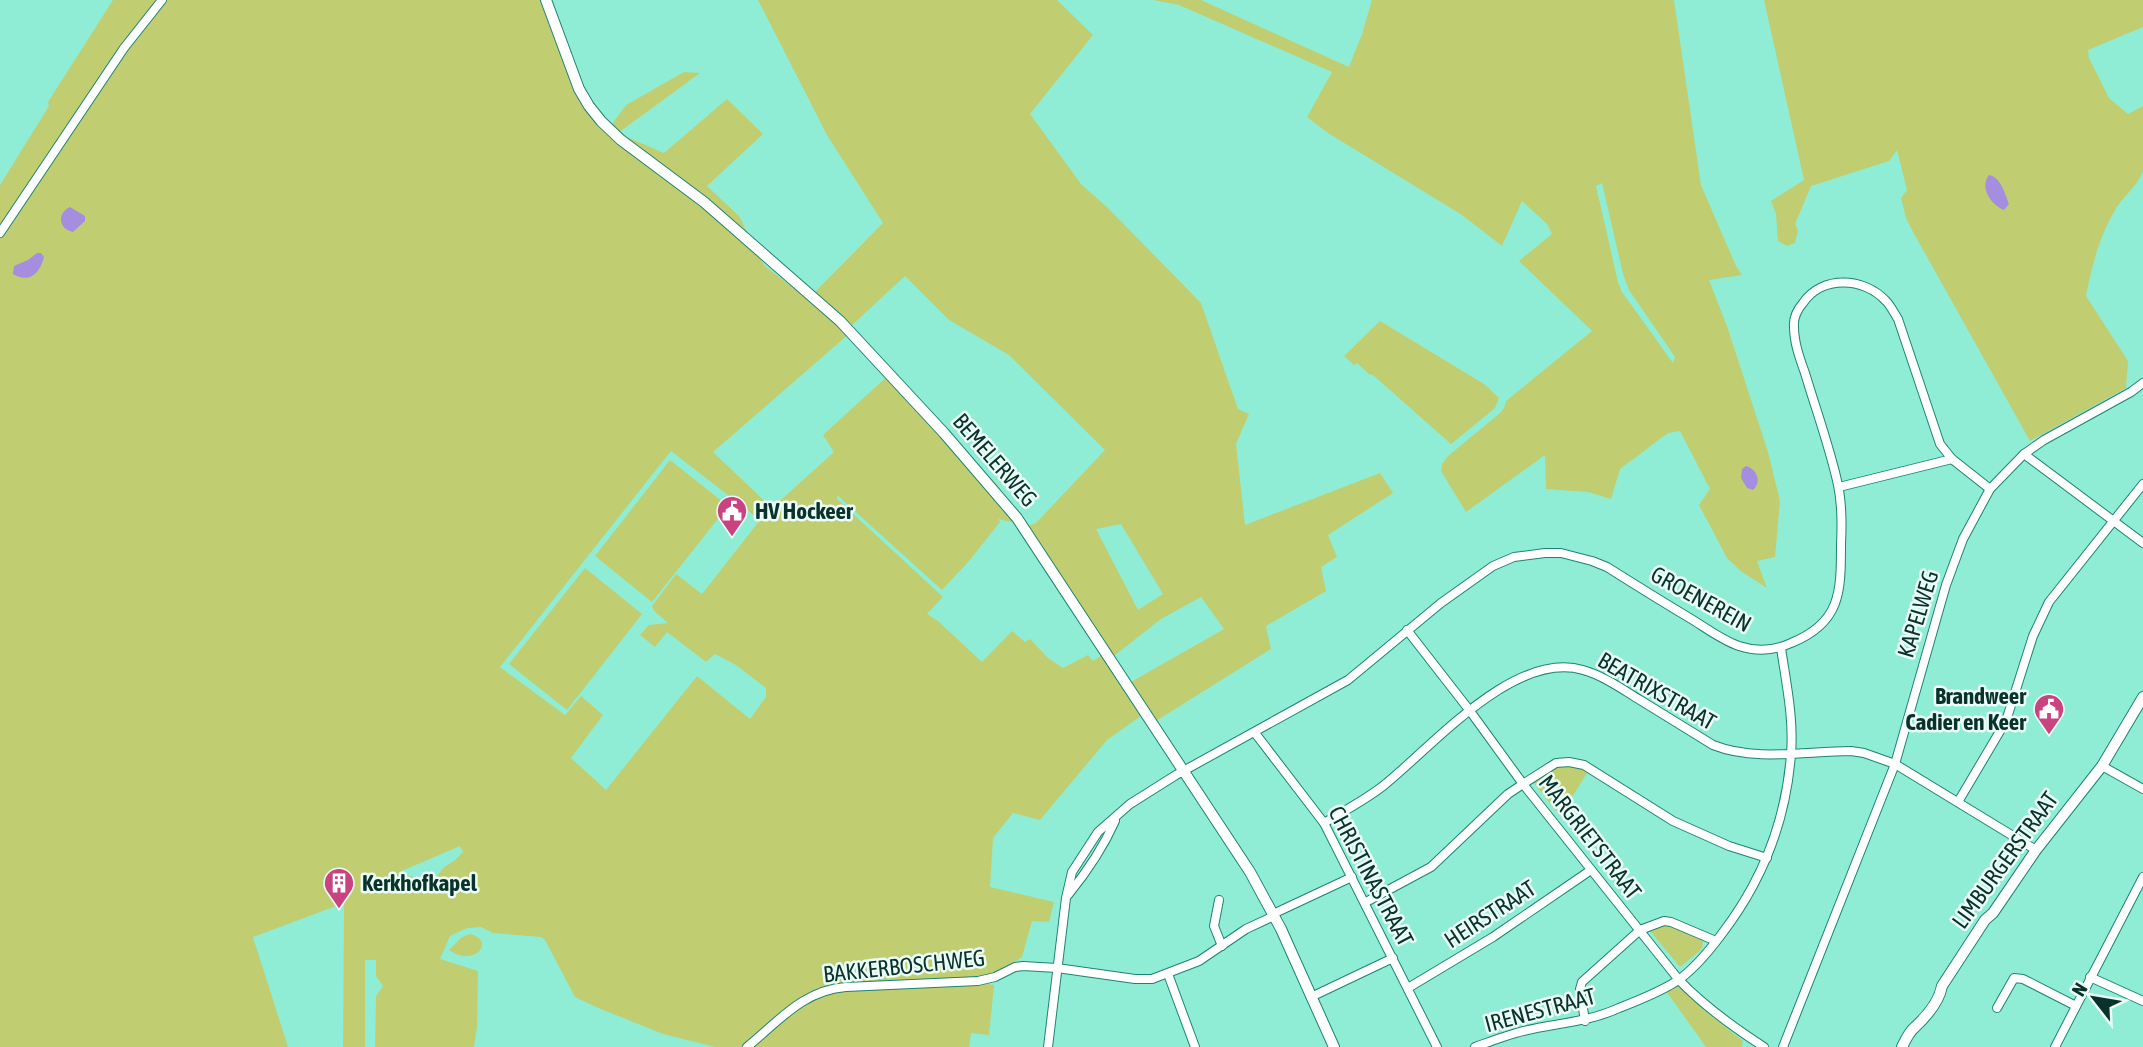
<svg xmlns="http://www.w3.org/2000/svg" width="2143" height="1047" font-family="'Asap Condensed',sans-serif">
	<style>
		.green { fill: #c0ce71; fill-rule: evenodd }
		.water { fill: #a58edf }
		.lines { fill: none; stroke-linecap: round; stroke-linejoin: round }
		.minor-casing { stroke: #1c8470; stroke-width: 10 }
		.tertiary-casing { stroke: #1c8470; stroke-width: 12 }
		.minor { stroke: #fff; stroke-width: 8 }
		.tertiary { stroke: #fff; stroke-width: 10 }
		.labels { text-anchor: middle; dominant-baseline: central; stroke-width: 5; stroke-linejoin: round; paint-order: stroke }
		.street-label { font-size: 23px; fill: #08322a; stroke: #ecfdf8 }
		.poi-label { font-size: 23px; font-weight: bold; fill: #08322a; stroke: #ecfdf8; text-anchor: start }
	</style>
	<rect width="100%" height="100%" fill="#8fedd5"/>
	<g class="green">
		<path d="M113,0H547L581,89L610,127L626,105L684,72L700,73L618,133L664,153L727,99L763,134L707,186L739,216L764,265L850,333L713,452L772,508L834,452L823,435L893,371L997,485L1028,526L1036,523L1105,450L1009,355L949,320L905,276L850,327L814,293L883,223L827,135L758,0H1057L1093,35L1030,114L1081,184L1108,208L1201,303L1238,409L1249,414L1236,444L1245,525L1380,473L1393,493L1328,535L1337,557L1321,567L1326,591L1266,626L1271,649L1156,721L1131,682L1224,629L1201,597L1161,619L1114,656L1028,526L998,519L1000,522L969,561L942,590L837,495V499L943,597L927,614L938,621L982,662L1012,631L1025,642L1030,639L1048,658L1063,668L1088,655L1093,661L1102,655L1141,716L1107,740L1040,820L1013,813L993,838L990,887L1054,902L1049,922L1032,921L1022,957L982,983L994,985L989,1035L971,1033L969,1047H715L663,1034L596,1007L575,997L545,940L541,937L493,933L481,927L467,928L450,936L440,959L478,971L477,1027L474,1047H375L376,996L383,986L376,976V960H365V1047H343L344,903L253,937L288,1047H0V185L49,106L48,102ZM671,451L760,520L702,594L676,574L652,606L654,611L668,623L649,625L640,635L655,647L667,632L706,662L715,654L736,665L766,688V697L750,719L697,676L606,790L571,758L603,715L581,696L565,715L500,667ZM1121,524L1163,594L1138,610L1096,529ZM460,846L463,852L455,860L443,868L430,887L414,877L397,873Z"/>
		<path d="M1153,0H1201L1349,67L1362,34L1372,0H1674L1701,185L1736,266L1742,275L1709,280L1727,326L1768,452L1780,501L1775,557L1757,561L1767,588L1742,572L1727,558L1699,505L1710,489L1680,431L1668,433L1620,469L1611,499L1588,492L1546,489L1545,455L1466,512L1441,471L1442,464L1448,456L1500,413L1504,408L1506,401L1592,331L1519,261L1552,234L1547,224L1522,201L1502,246L1462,215L1328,133L1307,117L1332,72L1179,5ZM1602,183L1623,274L1629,290L1675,357L1673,363L1622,292L1618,282L1596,186Z"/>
		<path d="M1764,0H2143V27L2088,50L2089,58L2109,98L2128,114L2143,106V171C2138,185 2125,195 2117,207C2100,234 2092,265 2086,296L2128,361L2126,388L2030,441L1913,232L1906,218L1901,198L1907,190L1897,150L1889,161L1811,186L1795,224L1798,230L1795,243L1787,246L1778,241L1776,214L1771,201L1804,180Z"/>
		<polygon points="1380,321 1484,384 1499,398 1495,408 1451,444 1373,375 1369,374 1357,363 1354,365 1344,356"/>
		<polygon points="670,460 728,506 652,602 595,556"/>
		<polygon points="585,568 642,614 567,710 509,664"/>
		<polygon points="1566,763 1589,770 1560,816 1534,783 1555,766"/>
		<polygon points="1666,923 1703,940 1702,949 1680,967 1650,931"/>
		<path d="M470,934C497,941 474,968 449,950L462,937Z"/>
		<polygon points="1677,986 1682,988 1705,1011 1743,1041 1742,1047 1706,1047 1666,991"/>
	</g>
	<g class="water">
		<path d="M1989,175C2001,177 2005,194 2009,204L2004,210C1991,205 1979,187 1989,175Z"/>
		<path d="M70,207L85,216V221L73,232C58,229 57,213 70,207Z"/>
		<path d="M37,253H41L44,257C40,273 30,284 13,274L14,266L28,260Z"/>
		<path d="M1746,466C1757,469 1762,482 1753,490L1747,488L1741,478L1742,469Z"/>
	</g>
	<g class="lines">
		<g class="minor-casing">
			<g id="minor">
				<polyline points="0,233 124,48 162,0"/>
				<polyline points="2024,454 2143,543"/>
				<polyline points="1839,487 1952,459"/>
				<path d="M1407,630L1470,711L1523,784L1679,980C1704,1006 1733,1027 1764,1047"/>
				<polyline points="1255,733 1324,823 1437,1047"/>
				<polyline points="2102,766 2143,789"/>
				<polyline points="1958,802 2006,721 2033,636 2049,602 2143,484"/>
				<path d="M1324,823C1344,811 1365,800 1383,786C1432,747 1514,650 1583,670C1604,676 1622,689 1640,700C1664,715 1689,730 1713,745C1756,762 1806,751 1851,751L1864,753L1895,764L2036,850"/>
				<path d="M1068,895C1086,873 1103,848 1115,821"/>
				<polyline points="1219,900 1214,926 1222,946"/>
				<polyline points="1366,902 1431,867 1508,794 1523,784 1556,763 1569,762 1584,765 1673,821 1729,846 1767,858"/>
				<polyline points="1273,914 1352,877"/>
				<polyline points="1168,974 1195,1047"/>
				<polyline points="2090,977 2143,1001"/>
				<polyline points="1408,988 1493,937 1591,870"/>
				<polyline points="1311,997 1393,958"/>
				<polyline points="1997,1008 2014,978 2023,979 2076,1006"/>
				<polyline points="1585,1021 1580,989 1582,982 1640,930 1664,921 1671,922 1716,941"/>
				<path d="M747,1047C778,1022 803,990 846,987L978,981L995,977L1015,967L1023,966L1057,968L1135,979H1152L1199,961L1246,929L1274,916"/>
				<path d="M1048,1047L1066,898L1072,872L1098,832L1130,804L1176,775L1348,680L1441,603L1493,566L1514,557L1545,553H1561L1592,561L1607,567C1634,584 1661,601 1688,617C1705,627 1721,640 1739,646C1757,652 1774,651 1791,643C1841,623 1841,592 1841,544C1842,525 1842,504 1838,485C1830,448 1816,410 1805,373C1800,359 1794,343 1794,327C1793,317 1797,310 1803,303C1822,275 1864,277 1886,301C1891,306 1894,313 1898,319L1940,444L1952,459L1990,489"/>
				<path d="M1475,1047C1489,1042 1502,1037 1516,1033C1551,1023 1584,1024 1619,1008C1637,1001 1667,989 1681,978C1697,966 1709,951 1721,935C1762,882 1786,821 1791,754C1794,719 1786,682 1781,648"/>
				<polyline points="1783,1047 1895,764 1946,585 1963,539 1990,489 2024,454 2044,440 2131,392 2143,383"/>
				<polyline points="2055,1047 2143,877"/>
			</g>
		</g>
		<g class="tertiary-casing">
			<g id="tertiary">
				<polyline points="546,0 579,89 589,106 601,121 621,140 704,202 840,321 944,433 1017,518 1250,872 1281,929 1334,1047"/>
				<path d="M1902,1047C1905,1041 1909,1032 1914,1028C1926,1017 1939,1002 1942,986L1985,920L1993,913L2036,850L2102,766L2143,697"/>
			</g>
		</g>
		<use href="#minor" class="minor"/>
		<use href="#tertiary" class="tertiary"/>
	</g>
	<defs>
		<g id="civic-pin" transform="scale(1.575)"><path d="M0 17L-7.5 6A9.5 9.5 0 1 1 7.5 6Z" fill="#ca4381" stroke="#ecfdf8"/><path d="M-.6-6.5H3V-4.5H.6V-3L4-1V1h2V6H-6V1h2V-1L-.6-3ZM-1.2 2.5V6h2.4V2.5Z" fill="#fff"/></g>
		<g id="building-pin" transform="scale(1.575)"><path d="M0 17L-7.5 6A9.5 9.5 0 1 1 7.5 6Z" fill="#ca4381" stroke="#ecfdf8"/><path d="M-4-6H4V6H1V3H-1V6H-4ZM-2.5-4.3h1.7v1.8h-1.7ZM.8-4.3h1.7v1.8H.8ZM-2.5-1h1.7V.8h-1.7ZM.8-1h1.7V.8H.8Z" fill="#fff"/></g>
	</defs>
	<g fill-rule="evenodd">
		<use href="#civic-pin" x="732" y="511"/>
		<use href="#civic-pin" x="2049" y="709"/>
		<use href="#building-pin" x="339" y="883"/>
	</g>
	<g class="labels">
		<g class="street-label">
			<text transform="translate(995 460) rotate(49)">BEMELERWEG</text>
			<text transform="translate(1701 599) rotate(29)">GROENEREIN</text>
			<text transform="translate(1918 614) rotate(-73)">KAPELWEG</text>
			<text transform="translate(1657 691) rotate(30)">BEATRIXSTRAAT</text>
			<text transform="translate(1590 837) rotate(52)">MARGRIETSTRAAT</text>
			<text transform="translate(2005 860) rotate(-54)">LIMBURGERSTRAAT</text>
			<text transform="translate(1371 876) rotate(62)">CHRISTINASTRAAT</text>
			<text transform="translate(1490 914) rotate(-33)">HEIRSTRAAT</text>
			<text transform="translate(904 966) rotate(-6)">BAKKERBOSCHWEG</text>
			<text transform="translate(1540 1010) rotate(-15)">IRENESTRAAT</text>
		</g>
		<g class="poi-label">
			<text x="755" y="511">HV Hockeer</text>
			<text x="2026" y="696" text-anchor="end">Brandweer<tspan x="2026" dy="26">Cadier en Keer</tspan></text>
			<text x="362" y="883">Kerkhofkapel</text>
		</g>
	</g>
	<g transform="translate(2094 998) rotate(301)" stroke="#ecfdf8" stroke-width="5" paint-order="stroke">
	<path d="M0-5L12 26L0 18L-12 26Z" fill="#08322a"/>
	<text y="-10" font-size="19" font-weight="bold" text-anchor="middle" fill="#08322a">N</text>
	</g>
</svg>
